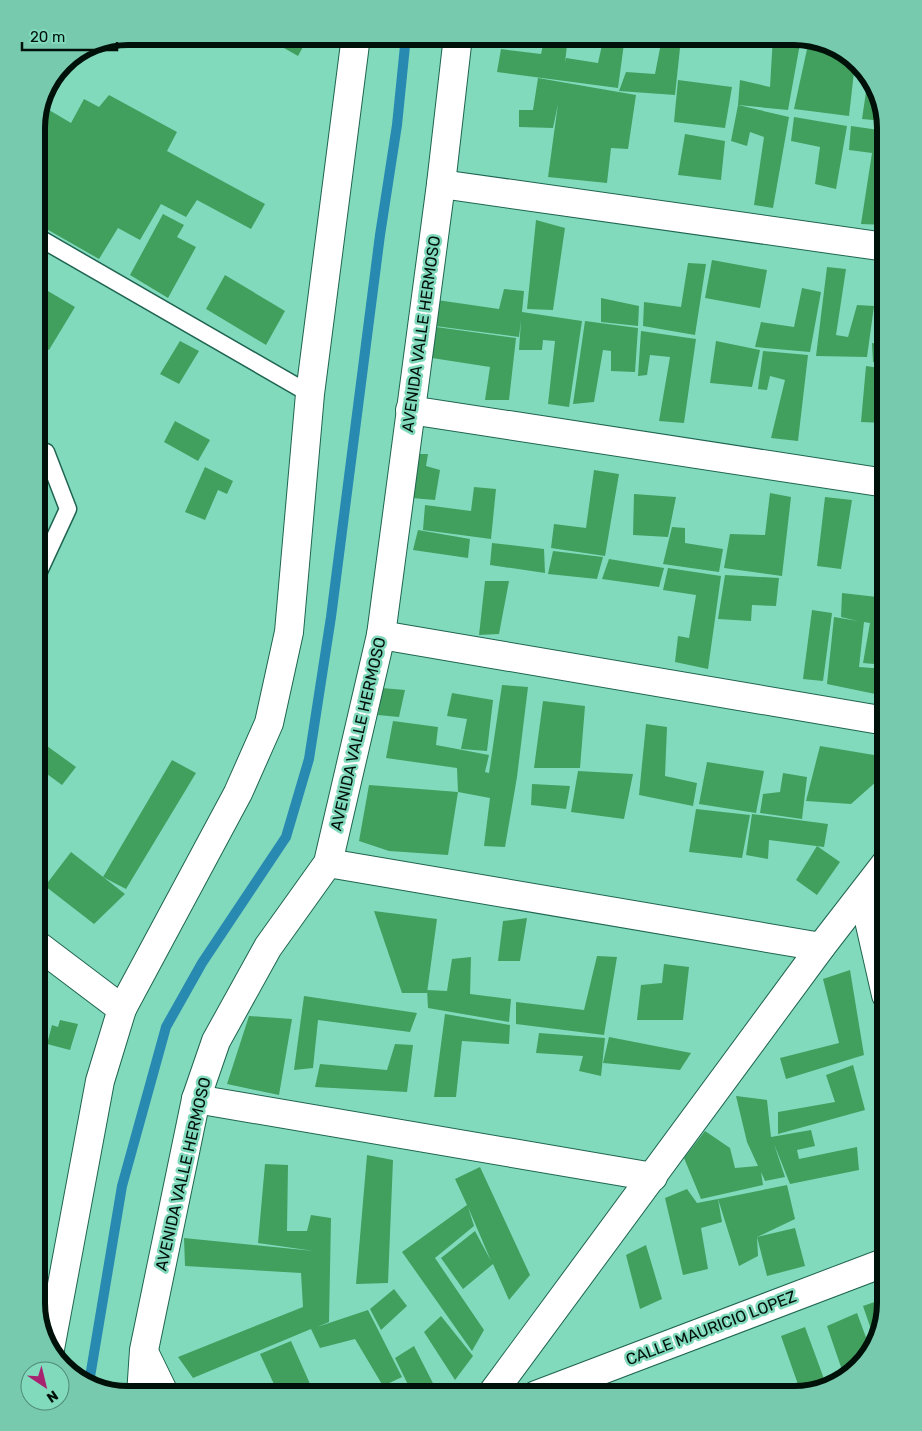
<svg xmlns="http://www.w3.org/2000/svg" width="922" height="1431" font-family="Rubik,sans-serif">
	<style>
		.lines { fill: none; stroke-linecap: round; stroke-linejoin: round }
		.stream { stroke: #2889b1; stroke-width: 10 }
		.building { fill: #41a05e }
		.lane-casing { stroke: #1f6551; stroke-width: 19 }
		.street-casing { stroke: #1f6551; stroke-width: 30 }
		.secondary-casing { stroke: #1f6551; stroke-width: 30 }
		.lane { stroke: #fff; stroke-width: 16 }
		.street { stroke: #fff; stroke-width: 28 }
		.secondary { stroke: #fff; stroke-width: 28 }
		.labels { text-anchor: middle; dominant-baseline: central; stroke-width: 5; stroke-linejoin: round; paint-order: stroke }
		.street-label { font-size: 16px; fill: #00110a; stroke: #82dabd }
		.rim { fill: none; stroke: #00110a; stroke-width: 6 }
	</style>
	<rect width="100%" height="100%" fill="#82dabd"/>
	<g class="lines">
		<polyline class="stream" points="89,1383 122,1186 166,1027 202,963 286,837 309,759 331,617 380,235 397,125 406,36"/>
	</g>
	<g class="building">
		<polygon points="263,36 309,36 298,56"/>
		<polygon points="545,36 568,36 565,63 566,58 598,63 604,36 625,36 618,88 497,72 501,49 541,54"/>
		<polygon points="773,36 801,38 788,110 738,105 740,80 770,87"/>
		<polygon points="662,38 681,39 675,95 619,91 626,72 655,74"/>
		<polygon points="809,40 845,52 855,63 849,116 794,109"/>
		<polygon points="538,78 636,95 628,149 611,148 607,183 548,177 558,104 553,128 519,127 519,110 533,110"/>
		<polygon points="678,80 732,87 725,128 674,122"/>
		<polygon points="867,85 874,85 876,87 884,121 862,119"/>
		<polygon points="109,95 177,132 167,151 265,204 251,229 197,200 186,217 161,204 140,240 118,228 99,259 36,223 36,122 44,107 71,123 84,99 99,107"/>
		<polygon points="738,105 789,117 773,208 754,205 764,137 750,132 747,146 731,141"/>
		<polygon points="794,117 847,126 836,189 815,184 820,147 791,141"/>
		<polygon points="851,126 886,131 886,225 861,224 872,153 849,150"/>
		<polygon points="685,134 725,141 721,180 678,175"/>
		<polygon points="163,214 184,225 177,237 196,247 168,298 130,275"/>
		<polygon points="536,220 565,228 553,310 527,309"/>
		<polygon points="712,260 767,270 760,308 705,298"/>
		<polygon points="688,263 706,264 695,335 643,326 644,302 681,307"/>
		<polygon points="827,267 846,269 836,335 848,337 857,305 874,306 867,357 816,356"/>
		<polygon points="225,275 285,311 266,345 206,309"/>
		<polygon points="36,284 75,307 49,350 36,343"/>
		<polygon points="802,288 821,292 810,352 755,347 761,322 794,327"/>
		<polygon points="504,289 524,291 522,312 582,321 569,407 548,404 555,341 543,340 542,350 519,350 521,320 519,337 435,326 437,300 499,309"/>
		<polygon points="601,298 639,306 638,326 601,322"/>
		<polygon points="881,310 886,310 886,337 876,336"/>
		<polygon points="585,321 638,328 635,372 611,371 611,351 603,350 594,402 573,404"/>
		<polygon points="436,327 516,338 509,400 485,400 490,367 432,358"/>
		<polygon points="641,331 696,339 684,423 659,421 670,357 650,355 647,375 638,376"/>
		<polygon points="180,341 199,351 179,384 160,374"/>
		<polygon points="716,341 760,350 752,387 710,383"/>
		<polygon points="872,343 886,345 886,364 873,362"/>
		<polygon points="763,351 808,355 798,441 771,438 785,380 770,376 767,390 758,389"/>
		<polygon points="866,366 886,369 885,423 861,422"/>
		<polygon points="175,421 210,440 198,461 164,442"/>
		<polygon points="417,454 428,454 426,466 440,470 435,500 412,498"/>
		<polygon points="205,467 233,481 227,494 218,490 205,520 185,512"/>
		<polygon points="594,470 619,474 605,556 551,548 554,524 586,528"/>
		<polygon points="474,487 496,489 491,539 423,530 425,505 471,511"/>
		<polygon points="770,493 791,497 782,576 724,568 730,534 765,535"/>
		<polygon points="634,494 676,497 668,537 633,535"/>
		<polygon points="825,497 852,500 841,569 817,566"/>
		<polygon points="672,527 685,528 685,543 723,549 719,572 663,564"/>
		<polygon points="418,530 470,539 468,558 413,550"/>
		<polygon points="492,543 544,549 545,573 490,565"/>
		<polygon points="553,551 603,557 597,579 548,574"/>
		<polygon points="609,559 664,568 659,587 602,579"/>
		<polygon points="668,568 721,576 708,669 675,662 678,636 689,638 696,595 663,590"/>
		<polygon points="725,575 779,578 776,606 752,605 751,621 718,619"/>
		<polygon points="485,581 509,581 499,634 479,635"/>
		<polygon points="842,593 886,598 886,665 863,663 870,623 864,622 859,667 886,669 885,696 827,684 834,617 858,621 841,617"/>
		<polygon points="812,610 832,613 823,681 803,679"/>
		<polygon points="502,685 528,687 517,777 505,847 484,846 490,798 458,792 457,768 386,758 393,721 438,727 436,745 489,755 485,772 489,773"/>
		<polygon points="382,688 405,690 399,717 378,715"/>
		<polygon points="452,693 493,700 487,751 461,749 467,719 447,716"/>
		<polygon points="543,701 585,706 580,768 534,768"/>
		<polygon points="646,724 667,727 665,776 697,783 693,806 639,795"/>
		<polygon points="36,738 76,767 62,785 36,766"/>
		<polygon points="820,746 886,757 886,773 851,804 806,801"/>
		<polygon points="172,760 196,773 126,889 103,877"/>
		<polygon points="707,762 764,771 756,813 699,804"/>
		<polygon points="578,771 633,774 624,819 571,812"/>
		<polygon points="783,773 807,777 802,819 760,813 763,794 780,792"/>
		<polygon points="532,784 570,786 566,809 531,805"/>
		<polygon points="369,785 458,792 448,855 389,851 359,841"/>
		<polygon points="696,809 750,815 742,858 689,852"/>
		<polygon points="752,814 828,824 824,847 769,840 768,859 746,855"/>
		<polygon points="817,846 840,862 817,895 796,880"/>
		<polygon points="71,852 125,894 94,924 45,886"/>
		<polygon points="374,911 437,919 427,993 402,993"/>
		<polygon points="527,918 520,961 498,961 503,921"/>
		<polygon points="597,956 617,957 604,1035 516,1024 516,1002 584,1010"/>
		<polygon points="471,957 470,994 511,999 509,1022 428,1008 427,990 447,991 452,959"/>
		<polygon points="664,964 689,967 683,1020 637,1020 641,985 662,983"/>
		<polygon points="850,970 864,1055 786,1079 780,1058 839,1043 823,979"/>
		<polygon points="304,996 417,1013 410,1032 318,1020 313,1068 294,1070"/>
		<polygon points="445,1014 510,1025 509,1044 462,1041 456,1097 434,1097"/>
		<polygon points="249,1016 292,1019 279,1095 227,1084"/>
		<polygon points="60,1020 78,1024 70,1050 47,1044 52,1025 58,1027"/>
		<polygon points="539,1033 605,1038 601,1076 579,1071 583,1056 536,1053"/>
		<polygon points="609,1037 691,1053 680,1070 603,1063"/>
		<polygon points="395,1044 413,1045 407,1092 315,1087 320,1064 387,1070"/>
		<polygon points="853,1065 865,1110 778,1134 778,1112 835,1102 826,1075"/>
		<polygon points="736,1096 767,1100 771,1137 811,1130 815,1146 797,1150 799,1159 857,1147 859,1170 790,1184 774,1144 785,1177 765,1181 761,1172 763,1185 701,1199 684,1158 705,1131 730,1148 735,1168 758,1166 747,1142"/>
		<polygon points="367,1155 393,1160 388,1283 356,1284"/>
		<polygon points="265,1164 288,1165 287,1231 307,1231 311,1215 331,1218 329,1322 317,1327 368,1310 402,1377 383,1386 355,1339 320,1348 311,1329 193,1378 178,1357 303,1307 301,1273 185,1266 184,1238 314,1251 258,1243"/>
		<polygon points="480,1167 530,1275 509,1300 493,1264 463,1289 441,1258 475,1231 491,1261 468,1207 474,1226 435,1258 484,1330 472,1351 402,1252 467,1205 455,1179"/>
		<polygon points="787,1185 795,1219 757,1237 758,1256 739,1266 718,1199"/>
		<polygon points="687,1189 697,1203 718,1199 722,1222 701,1228 708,1269 683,1275 665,1198"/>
		<polygon points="795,1228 805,1266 767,1276 757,1237"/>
		<polygon points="646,1245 662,1299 640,1309 626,1255"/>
		<polygon points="394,1289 407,1306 381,1330 370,1309"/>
		<polygon points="886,1298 886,1303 875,1341 863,1306"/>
		<polygon points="857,1313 871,1351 844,1376 827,1326"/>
		<polygon points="441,1316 473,1356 455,1380 424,1332"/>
		<polygon points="805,1327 827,1387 801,1393 781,1336"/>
		<polygon points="291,1341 315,1395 279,1395 260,1354"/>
		<polygon points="414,1346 439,1395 413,1395 395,1358"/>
		<polygon points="782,1383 787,1395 762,1395"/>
		<polygon points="634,1388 637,1395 618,1395"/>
	</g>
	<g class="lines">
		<g class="lane-casing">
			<g id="lane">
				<polyline points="36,236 310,394"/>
				<polyline points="36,578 68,509 46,452"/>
			</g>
		</g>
		<g class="street-casing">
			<g id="street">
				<polyline points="441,184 886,247"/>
				<polyline points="410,410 886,483"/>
				<polyline points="381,635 886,721"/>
				<polyline points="328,863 821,947"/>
				<polyline points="863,894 886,995"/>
				<polyline points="36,944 122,1009"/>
				<polyline points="196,1099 653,1177"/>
				<polyline points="144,1352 165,1395"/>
				<polyline points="141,1395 144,1350 196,1099 216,1041 268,947 328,863 381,635 441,184 458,36"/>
				<polyline points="491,1395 821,947 886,863"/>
				<polyline points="536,1395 886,1262"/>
			</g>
		</g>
		<g class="secondary-casing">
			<polyline id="secondary" points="50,1349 100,1081 122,1009 238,793 269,723 289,632 310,394 356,36"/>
		</g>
		<use href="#lane" class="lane"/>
		<use href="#street" class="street"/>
		<use href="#secondary" class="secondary"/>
	</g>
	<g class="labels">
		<g class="street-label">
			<text transform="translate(421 334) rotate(-82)">AVENIDA VALLE HERMOSO</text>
			<text transform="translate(358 734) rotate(-77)">AVENIDA VALLE HERMOSO</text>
			<text transform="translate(183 1174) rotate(-77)">AVENIDA VALLE HERMOSO</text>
			<text transform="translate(711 1328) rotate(-21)">CALLE MAURICIO LOPEZ</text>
		</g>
	</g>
	<path d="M0 0H922V1431H0ZM128 45H794A83 83 0 0 1 877 128V1303A83 83 0 0 1 794 1386H128A83 83 0 0 1 45 1303V128A83 83 0 0 1 128 45Z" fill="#78caaf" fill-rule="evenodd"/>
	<path class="rim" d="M128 45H794A83 83 0 0 1 877 128V1303A83 83 0 0 1 794 1386H128A83 83 0 0 1 45 1303V128A83 83 0 0 1 128 45Z"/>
	<g transform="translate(45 1386) rotate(145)"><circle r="24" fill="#82dabd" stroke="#4e8a75"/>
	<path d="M0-4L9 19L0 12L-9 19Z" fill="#a7236f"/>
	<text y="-8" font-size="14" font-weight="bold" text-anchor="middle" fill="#00110a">N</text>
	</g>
	<path d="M22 42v8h95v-8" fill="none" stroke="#00110a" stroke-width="2.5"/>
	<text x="30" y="42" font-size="15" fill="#00110a" stroke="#82dabd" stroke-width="4" paint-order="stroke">20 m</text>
</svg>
